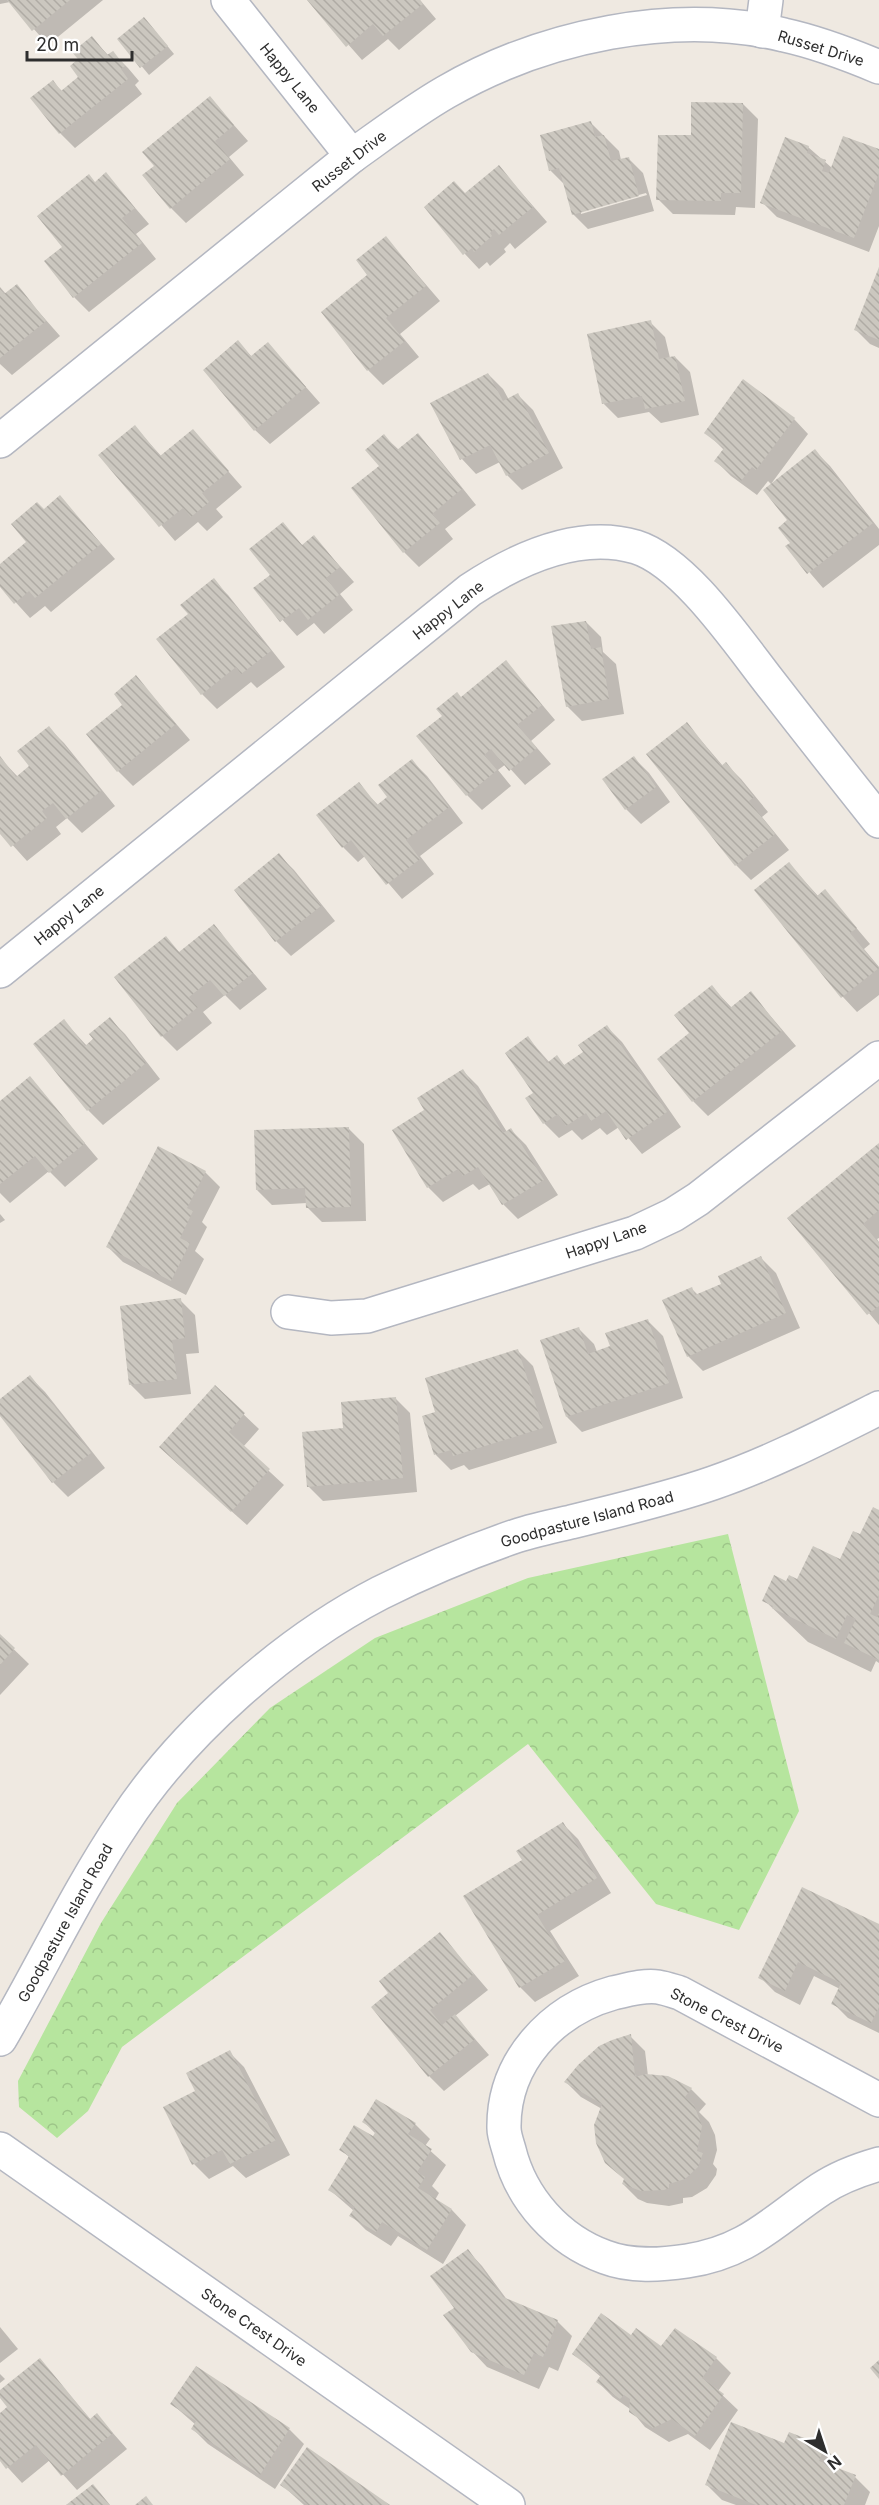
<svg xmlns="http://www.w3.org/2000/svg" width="879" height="2505" font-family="Inter,sans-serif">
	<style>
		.forest { fill: url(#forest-crowns) }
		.shadow { fill: #0003; fill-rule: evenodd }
		.building { fill: url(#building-back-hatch) }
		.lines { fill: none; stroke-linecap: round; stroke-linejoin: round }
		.street-casing { stroke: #b4b7c1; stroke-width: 36 }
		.secondary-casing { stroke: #b4b7c1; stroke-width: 36 }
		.street { stroke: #fff; stroke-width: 33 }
		.secondary { stroke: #fff; stroke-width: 33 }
		.labels { text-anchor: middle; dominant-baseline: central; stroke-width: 4.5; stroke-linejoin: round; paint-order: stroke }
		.street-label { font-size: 15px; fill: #2e2e2e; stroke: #fff }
	</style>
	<defs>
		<pattern id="forest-crowns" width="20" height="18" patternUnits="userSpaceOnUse" patternTransform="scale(1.5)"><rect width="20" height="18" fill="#b6e59e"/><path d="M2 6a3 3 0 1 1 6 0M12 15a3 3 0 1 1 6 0" fill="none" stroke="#9dc588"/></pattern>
		<pattern id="building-back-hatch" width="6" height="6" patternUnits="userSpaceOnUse" patternTransform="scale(1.5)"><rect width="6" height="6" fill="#cbc7bf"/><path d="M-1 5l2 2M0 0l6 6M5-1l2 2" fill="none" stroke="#afaba4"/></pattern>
	</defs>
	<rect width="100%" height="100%" fill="#efe9e1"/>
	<polygon class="forest" points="728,1534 799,1811 739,1930 656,1904 528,1744 122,2047 88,2111 57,2138 19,2107 18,2081 101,1923 177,1803 270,1708 375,1638 528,1578"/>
	<g class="shadow">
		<polygon points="0,0 103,0 48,45 10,2 0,4"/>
		<polygon points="309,0 420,0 436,19 399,50 388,39 362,60"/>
		<polygon points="151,26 174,54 149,75 119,39"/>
		<polygon points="92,38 109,56 113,53 128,68 139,81 135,85 142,94 75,148 60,133 53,82 62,91 80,77"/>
		<polygon points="210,98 248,141 229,157 244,175 186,223 171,208 156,166"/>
		<polygon points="743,104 758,119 755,208 736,207 735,215 673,214 658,199"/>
		<path d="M591,123L619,151L621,160L628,158L643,173L654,211L588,229L573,214L565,185L550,170ZM646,193L647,195L581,214V211Z"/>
		<polygon points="808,147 832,168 879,151 879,226 869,252 777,217 762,202"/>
		<polygon points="499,167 547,222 515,249 510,243 504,249 506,252 490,266 487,262 479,269 465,254 466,195"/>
		<polygon points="106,174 149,224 136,234 156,259 89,312 74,297 64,247 95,183"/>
		<polygon points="386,238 440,301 400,334 419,357 383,385 368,370"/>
		<polygon points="879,271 879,348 870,344 855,329"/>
		<polygon points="16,286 60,336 12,375 0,364 0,287 6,294"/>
		<polygon points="650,322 665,337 670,358 675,357 690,372 699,415 661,423 649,412 618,418 603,403"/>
		<polygon points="238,342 252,357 268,344 320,403 270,444 255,430"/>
		<polygon points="488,374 503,389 509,400 518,395 533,410 563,468 522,490 507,475 500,462 476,474 462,459 432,404"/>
		<polygon points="794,419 808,434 771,484 768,481 757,495 731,476 716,461 724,450 706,432"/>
		<polygon points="135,427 162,457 193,431 242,487 216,509 223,517 207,531 198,522 175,541 101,455"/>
		<polygon points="417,435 432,450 476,505 445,529 453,539 419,567 404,552 381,467 384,436 399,450"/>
		<polygon points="815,451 830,466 879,529 879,545 823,588 787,546 792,543 789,521"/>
		<polygon points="60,497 115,559 51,612 45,606 30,618 0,585 0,566 28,542 44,511"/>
		<polygon points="283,524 303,546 314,537 354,582 340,594 353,610 324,634 314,623 297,636 255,589 272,575"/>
		<polygon points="213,580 228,595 285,667 257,688 251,682 217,709 202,694"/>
		<polygon points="586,622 601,637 603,652 616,664 624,714 582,721 567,706"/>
		<polygon points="506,662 555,720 531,741 551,764 525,785 506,764 498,770 511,786 482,810 467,795 444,716"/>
		<polygon points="136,677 190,740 133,786 118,771 124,705"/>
		<polygon points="687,724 723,766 726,764 741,779 768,812 762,817 789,850 751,880 736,865"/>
		<polygon points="49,728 64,743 115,806 82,833 67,818 56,827 61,834 27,861 0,831 0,758 18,777 31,767"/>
		<polygon points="634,758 649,773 670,802 641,824 626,809"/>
		<polygon points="412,761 427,776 463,823 420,856 434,874 402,899 365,856 358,862 343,847 358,784 378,805 389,797"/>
		<polygon points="279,855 294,870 335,921 291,956 276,941"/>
		<polygon points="789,864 819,897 825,891 870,944 864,949 879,967 879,995 857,1012 843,997 756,890"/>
		<polygon points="214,926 267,989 240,1010 225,995 203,1012 212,1023 177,1051 162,1036 166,938 180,953"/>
		<polygon points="712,987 732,1008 751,993 796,1046 708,1116 693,1101 691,1033"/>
		<polygon points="110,1019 125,1034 160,1079 103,1125 88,1110 64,1021 87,1046"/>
		<polygon points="607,1027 622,1042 681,1127 642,1154 619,1127 607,1135 600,1128 582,1140 572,1130 559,1138 544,1123 528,1099 535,1093 528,1038 550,1063 557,1057 565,1066 585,1052"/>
		<polygon points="463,1071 478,1086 507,1132 511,1130 526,1145 558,1195 518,1219 503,1204 490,1184 479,1190 473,1184 443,1202 428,1187 427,1110"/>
		<polygon points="30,1078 98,1159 65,1187 49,1171 10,1203 0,1193 0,1102"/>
		<polygon points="349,1129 364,1144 366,1221 322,1222 307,1207 307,1203 272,1205 257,1190"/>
		<polygon points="879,1144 879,1238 877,1239 879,1242 879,1325 789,1218"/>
		<polygon points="205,1172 220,1187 202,1222 207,1227 195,1251 204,1259 186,1295 123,1262 108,1247"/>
		<polygon points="0,1214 5,1220 0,1223"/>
		<polygon points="761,1258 776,1273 800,1328 703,1371 688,1356 692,1289 698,1295 723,1284"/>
		<polygon points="180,1300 195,1315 199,1353 186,1354 191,1394 145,1399 130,1384"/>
		<polygon points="648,1321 663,1336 683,1398 582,1432 567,1417 579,1329 594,1344 597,1352 612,1347"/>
		<polygon points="518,1351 533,1366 557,1443 469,1470 464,1465 451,1470 436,1455 424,1417 436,1413"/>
		<polygon points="30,1377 45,1392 105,1468 68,1497 53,1482 0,1414 0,1401"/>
		<polygon points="215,1387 259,1429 243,1447 284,1485 247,1525 176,1462"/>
		<polygon points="395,1398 410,1413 417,1492 323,1501 308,1486 345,1429"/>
		<polygon points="879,1511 879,1663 876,1661 871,1672 808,1642 764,1600 786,1583 798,1581 840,1561"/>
		<polygon points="0,1636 29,1664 0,1695"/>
		<polygon points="563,1824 578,1839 611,1893 550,1931 579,1976 535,2002 520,1987 465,1897 524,1861"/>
		<polygon points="879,1926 879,2033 848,2018 833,2003 840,1989 814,1976 800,2005 775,1992 760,1977"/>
		<polygon points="440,1934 488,1990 455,2016 489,2055 444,2091 429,2076 373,2007 391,1993"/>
		<polygon points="630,2036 645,2051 648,2076 667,2078 691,2089 706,2104 699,2112 709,2122 715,2135 717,2150 713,2164 717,2169 716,2175 707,2188 692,2197 683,2198 683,2203 669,2206 647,2203 638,2199 623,2184 625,2180 602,2109 581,2097 566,2082"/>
		<polygon points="229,2052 244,2067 290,2155 246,2178 233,2166 209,2179 194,2164 197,2091"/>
		<polygon points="364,2122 415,2124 430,2139 425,2146 446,2165 432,2186 439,2193 435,2200 452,2210 466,2225 443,2264 398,2236 391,2246 366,2230 351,2215 354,2211 330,2190 350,2158 341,2149 373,2138 376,2134"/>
		<polygon points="468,2251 482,2266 508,2301 557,2321 572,2336 558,2371 549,2367 539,2389 487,2367 472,2351 456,2308"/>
		<polygon points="0,2327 18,2349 0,2363"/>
		<polygon points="632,2337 662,2348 716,2358 731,2373 718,2391 738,2410 710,2450 688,2434 669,2442 645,2427 630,2409 613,2397 598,2382 601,2377 574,2354"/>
		<polygon points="40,2360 91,2420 97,2415 127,2449 77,2490 50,2460 22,2483 0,2459 0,2414 9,2407 0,2396 0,2392"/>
		<polygon points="196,2368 290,2430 304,2444 275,2489 208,2444 193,2429 196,2425 172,2404"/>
		<polygon points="0,2374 5,2379 0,2383"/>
		<polygon points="785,2445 824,2447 839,2462 836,2469 855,2477 870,2492 865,2505 736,2505 722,2500 707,2485"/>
		<polygon points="282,2485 387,2505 304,2505"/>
	</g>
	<g class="building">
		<polygon points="7,0 70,0 32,31"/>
		<polygon points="307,0 420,0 423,4 383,36 373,24 346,47"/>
		<polygon points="144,17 168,46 140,68 117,39"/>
		<polygon points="92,36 107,55 113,51 125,66 121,69 128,79 59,134 30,98 53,80 61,91 78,77 70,66 78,59 72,52"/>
		<polygon points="210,96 234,125 215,141 230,159 170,209 142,175 154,166 142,152"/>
		<polygon points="691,102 743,103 741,193 721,193 721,201 656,200 658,135 691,135"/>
		<polygon points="591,121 595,137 604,135 611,161 629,157 639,196 572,215 559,168 549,171 540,135"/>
		<polygon points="843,136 879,149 879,173 854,238 760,203 785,137 809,146 807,153 826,160 822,171 829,173"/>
		<polygon points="499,165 533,207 499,235 494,229 490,233 492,236 474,252 472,248 463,255 424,207 454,181 465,193"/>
		<polygon points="106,172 135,208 122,218 142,243 73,298 44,261 62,247 37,216 89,174 95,182"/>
		<polygon points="386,236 426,286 386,318 405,341 367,371 321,312 367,275 356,260"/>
		<polygon points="879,267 879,340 854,330"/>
		<polygon points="17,284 46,321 0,358 0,288 4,294"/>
		<polygon points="651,320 659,359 675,356 685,401 645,409 642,396 602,404 587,334"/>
		<polygon points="238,340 251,356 268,342 306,387 254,431 203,370"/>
		<polygon points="488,373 503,401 518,393 549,453 506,476 490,445 460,460 430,403"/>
		<polygon points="743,379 795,418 756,470 752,467 741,481 714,461 724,448 704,433"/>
		<polygon points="135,425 160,456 193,429 229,471 202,493 209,502 191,517 183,508 159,527 98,455"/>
		<polygon points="418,433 462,489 432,514 440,523 403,553 351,488 379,466 365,450 384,434 397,450"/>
		<polygon points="815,449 873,523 807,574 785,546 790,543 778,528 787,520 763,490"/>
		<polygon points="60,495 101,544 35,598 29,591 14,604 0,587 0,564 26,542 11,524 37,502 44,509"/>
		<polygon points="283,522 302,545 314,535 340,567 326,578 339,595 308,620 299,608 280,622 253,588 270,575 249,549"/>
		<polygon points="214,578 271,651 241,674 236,667 201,695 156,639 188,614 180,605"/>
		<polygon points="586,621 591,649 601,647 609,699 566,707 551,626"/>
		<polygon points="506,660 542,705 517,725 537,748 509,771 491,749 484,755 497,770 466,796 416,736 442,716 436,709 457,692 461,697"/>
		<polygon points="136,675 176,724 117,772 86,734 122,705 114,694"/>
		<polygon points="687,722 721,766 726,762 754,797 749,801 775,834 735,866 646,754"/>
		<polygon points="49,726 101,791 66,819 53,803 42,811 47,818 11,847 0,834 0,756 16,777 29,766 17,751"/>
		<polygon points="634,756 656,787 625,810 602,779"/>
		<polygon points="412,759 449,807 406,840 420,859 386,885 351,840 342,848 316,815 359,782 377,805 387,797 378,785"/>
		<polygon points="279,853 321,906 275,942 234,890"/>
		<polygon points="789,862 817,896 825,889 857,928 850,933 879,968 841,998 754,890"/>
		<polygon points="214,924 253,973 224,996 210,980 189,997 198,1007 161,1037 114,977 166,936 179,952"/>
		<polygon points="712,985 730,1008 751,991 782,1031 692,1102 657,1059 689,1033 674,1015"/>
		<polygon points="110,1017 146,1063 87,1111 33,1044 64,1019 85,1046 93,1039 89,1034"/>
		<polygon points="607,1025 667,1112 626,1140 606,1111 591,1121 586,1113 566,1126 558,1114 543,1124 525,1098 533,1093 505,1053 528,1036 547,1063 557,1055 564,1065 583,1052 578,1045"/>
		<polygon points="463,1069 503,1133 511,1128 544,1180 502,1205 478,1167 463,1176 458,1169 427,1188 392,1130 424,1110 417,1098"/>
		<polygon points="30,1076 85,1143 49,1173 35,1156 0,1184 0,1101"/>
		<polygon points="349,1127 351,1207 306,1208 305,1188 256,1190 254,1130"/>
		<polygon points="879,1143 879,1210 863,1224 879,1243 879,1306 867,1315 787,1218"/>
		<polygon points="158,1146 206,1171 187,1208 193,1211 180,1238 190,1243 171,1281 106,1247"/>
		<polygon points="761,1256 786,1313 687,1357 662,1300 692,1287 695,1295 721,1284 718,1276"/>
		<polygon points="181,1298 185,1338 172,1340 177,1379 129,1385 120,1306"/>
		<polygon points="648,1319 669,1383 566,1417 540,1340 579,1327 588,1354 610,1346 605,1333"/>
		<polygon points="518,1349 543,1428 453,1456 451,1450 434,1455 422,1416 435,1412 425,1378"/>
		<polygon points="30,1375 91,1453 52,1483 0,1416 0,1399"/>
		<polygon points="215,1385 245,1413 229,1432 270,1469 231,1512 159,1447"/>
		<polygon points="396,1397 403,1478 307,1487 302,1432 343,1428 341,1402"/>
		<polygon points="873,1507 879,1510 879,1595 870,1614 877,1617 879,1613 879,1660 844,1643 856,1619 847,1615 836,1639 772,1608 773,1606 762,1601 774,1575 786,1581 789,1575 797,1579 813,1546 840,1559 853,1531 860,1534"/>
		<polygon points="0,1634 15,1648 0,1665"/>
		<polygon points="563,1822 597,1878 537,1915 565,1961 519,1988 463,1896 522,1860 516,1851"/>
		<polygon points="802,1887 879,1924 879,2007 871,2023 831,2004 841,1983 798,1962 785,1991 758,1978"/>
		<polygon points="440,1932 474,1974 430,2010 442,2025 455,2014 475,2039 428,2077 371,2007 388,1993 379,1981"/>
		<polygon points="631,2034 635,2077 646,2074 668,2076 692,2088 685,2097 694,2105 702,2126 697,2151 703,2153 698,2167 685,2179 669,2184 669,2188 664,2190 641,2191 622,2184 624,2179 605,2163 596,2143 594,2125 602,2104 564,2082 578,2065 599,2046 612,2040"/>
		<polygon points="230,2050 276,2140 230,2164 222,2150 192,2165 163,2107 195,2091 186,2073"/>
		<polygon points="376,2099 416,2123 408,2134 432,2149 417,2172 425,2177 418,2188 452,2209 427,2250 382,2222 376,2232 349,2216 355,2207 328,2190 349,2156 339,2150 354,2125 373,2136 376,2131 362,2122"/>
		<polygon points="468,2249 503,2297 558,2320 543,2357 534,2353 524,2375 471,2352 443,2315 454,2308 430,2276"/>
		<polygon points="601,2313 631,2335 636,2328 661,2346 675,2328 717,2357 702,2378 724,2394 695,2436 672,2419 653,2428 629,2412 630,2399 624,2395 620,2399 596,2382 601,2375 572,2354"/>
		<polygon points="40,2358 90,2419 97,2413 113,2433 61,2476 36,2445 6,2469 0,2461 0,2413 7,2407 0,2398 0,2390"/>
		<polygon points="879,2360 879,2379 870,2368"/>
		<polygon points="196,2366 290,2428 260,2475 191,2429 196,2421 170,2404"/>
		<polygon points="731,2422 784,2443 789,2432 825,2446 819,2461 856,2475 844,2505 756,2505 705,2485"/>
		<polygon points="307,2447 390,2505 308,2505 280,2485"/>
		<polygon points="93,2484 110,2505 66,2505"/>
		<polygon points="146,2496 153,2505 135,2505"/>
	</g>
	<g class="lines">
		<g class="street-casing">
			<g id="street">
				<polyline points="228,0 352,156"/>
				<polyline points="762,31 766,0"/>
				<path d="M0,441L352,156C383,134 413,111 446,92C543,36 674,8 784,35C816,42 848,54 879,67"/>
				<path d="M0,971L470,590C517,559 578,530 636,547C687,563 742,648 775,689C809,733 844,777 879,821"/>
				<polyline points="288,1312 331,1318 367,1316 635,1233 673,1215 698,1199 879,1058"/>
				<path d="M879,2100L680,1993C673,1991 665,1988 658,1987C643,1985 627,1990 613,1993C552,2010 503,2062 504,2128C504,2135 507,2143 509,2150C521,2199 558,2240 605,2257C631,2267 660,2265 687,2261C748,2252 773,2221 821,2189C839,2177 858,2170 879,2164"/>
				<polyline points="0,2149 508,2505"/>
			</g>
		</g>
		<g class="secondary-casing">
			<path id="secondary" d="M0,2039C42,1967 77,1892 124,1822C182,1733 285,1642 380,1593C424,1571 469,1552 516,1536C534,1530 553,1526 571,1522C619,1510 667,1499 713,1483C771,1463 825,1435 879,1408"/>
		</g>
		<use href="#street" class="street"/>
		<use href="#secondary" class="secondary"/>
	</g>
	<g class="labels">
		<g class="street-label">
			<text transform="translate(821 48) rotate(17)">Russet Drive</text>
			<text transform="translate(290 78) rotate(51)">Happy Lane</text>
			<text transform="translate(349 161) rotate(-38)">Russet Drive</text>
			<text transform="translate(448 610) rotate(-38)">Happy Lane</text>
			<text transform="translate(69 915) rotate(-39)">Happy Lane</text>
			<text transform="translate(606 1240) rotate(-19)">Happy Lane</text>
			<text transform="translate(587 1519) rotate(-15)">Goodpasture Island Road</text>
			<text transform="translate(65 1923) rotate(-61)">Goodpasture Island Road</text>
			<text transform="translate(727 2020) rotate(27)">Stone Crest Drive</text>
			<text transform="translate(254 2327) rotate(35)">Stone Crest Drive</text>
		</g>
	</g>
	<g transform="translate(825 2451) rotate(141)" stroke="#ffffff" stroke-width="4.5" paint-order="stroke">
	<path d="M0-4.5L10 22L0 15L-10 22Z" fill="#2e2e2e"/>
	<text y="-9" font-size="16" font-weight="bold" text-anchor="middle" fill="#2e2e2e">N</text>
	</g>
	<path d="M27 51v9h105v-9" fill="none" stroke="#2e2e2e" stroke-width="3"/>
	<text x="36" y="51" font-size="18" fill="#2e2e2e" stroke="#ffffff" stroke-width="4.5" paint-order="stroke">20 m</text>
</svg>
